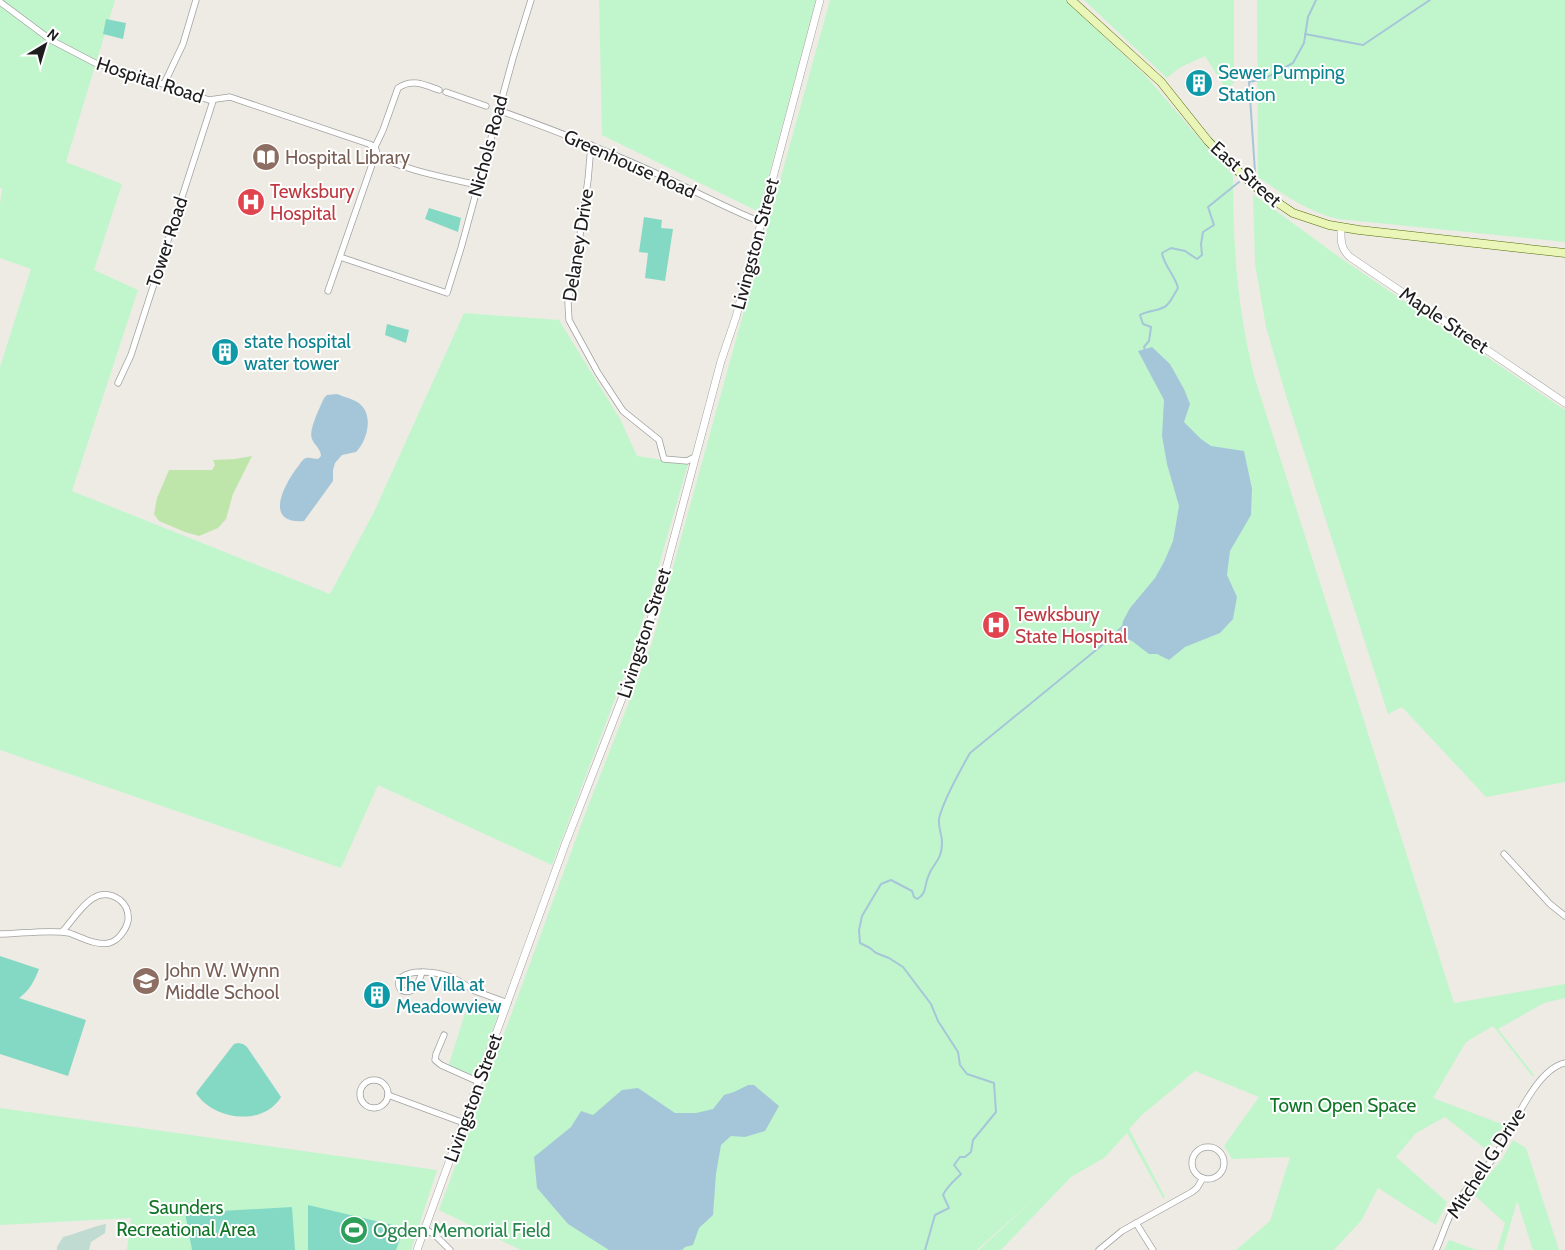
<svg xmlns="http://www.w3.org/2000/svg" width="1565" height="1250" font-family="Cabin,sans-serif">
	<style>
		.grass { fill: #bfe6aa }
		.wetland { fill: #c0dbd2 }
		.park { fill: #c1f6cd }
		.pitch { fill: #84d9c4 }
		.water { fill: #a5c6d9 }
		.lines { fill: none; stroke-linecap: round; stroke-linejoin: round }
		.stream { stroke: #a5c6d9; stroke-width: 2 }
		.minor-casing { stroke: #a1a1a1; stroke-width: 7 }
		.tertiary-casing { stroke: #a1a1a1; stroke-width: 8 }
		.secondary-casing { stroke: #556d0a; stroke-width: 9 }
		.minor { stroke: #fff; stroke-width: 5.5 }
		.tertiary { stroke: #fff; stroke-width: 7 }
		.secondary { stroke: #eaf6b8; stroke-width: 8 }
		.labels { text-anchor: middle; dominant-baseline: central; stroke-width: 4; stroke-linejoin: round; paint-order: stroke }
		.culture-label { font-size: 19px; fill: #0d838f; stroke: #fff; text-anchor: start }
		.street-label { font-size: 19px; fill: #1d1d1d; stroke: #fff }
		.education-label { font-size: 19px; fill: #785e54; stroke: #fff; text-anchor: start }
		.health-label { font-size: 19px; fill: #be3a42; stroke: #fff; text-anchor: start }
		.park-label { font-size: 19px; fill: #107527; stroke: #fff }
		.leisure-label { font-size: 19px; fill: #27864d; stroke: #fff; text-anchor: start }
	</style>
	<rect width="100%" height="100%" fill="#edebe3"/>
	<polygon class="grass" points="252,456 233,494 226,519 218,528 199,536 185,532 159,521 154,514 157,498 169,470 212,470 215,465 213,460 235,459"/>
	<path class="wetland" d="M106,1224L105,1233L91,1242L89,1250H57V1247L63,1237C78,1233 91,1227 106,1224Z"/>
	<g class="park">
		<polygon points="0,0 115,0 66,162 122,184 94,270 138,290 72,491 330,594 374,512 464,313 559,320 620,419 637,456 688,464 644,617 629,662 552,865 378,785 341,868 0,750 0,367 31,269 0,258 0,204 2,189 0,187"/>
		<polygon points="599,0 816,0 759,212 602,135"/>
		<path d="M830,0H1065L1145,75L1210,151L1233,175C1233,246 1237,309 1255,379L1454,1003L1565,984V998L1544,1003L1498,1029L1534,1075L1533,1077L1493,1026L1466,1042L1433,1098L1504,1125L1488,1151L1445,1117L1416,1133L1396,1157L1447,1202L1436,1225L1378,1188L1361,1221L1334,1250H1236L1270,1221L1290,1157L1232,1159L1224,1146L1259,1097L1195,1071L1143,1114L1129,1129L1165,1197L1163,1198L1127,1133L1104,1158L1071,1177L1001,1250H979L1037,1196L977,1250H521L439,1210L587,809L652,643Z"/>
		<polygon points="1084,0 1234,0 1234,83 1226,89 1205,56 1179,68 1167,78"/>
		<path d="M1257,0H1565V242L1338,219C1307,211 1284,195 1258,177Z"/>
		<polygon points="1253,194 1342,259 1565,410 1565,782 1486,797 1402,707 1388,714 1287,399 1266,327 1255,263"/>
		<polygon points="469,1001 499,1012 476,1076 448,1067"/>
		<polygon points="0,1108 437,1170 411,1250 127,1250 131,1218 0,1225"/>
		<polygon points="1513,1140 1526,1148 1559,1250 1533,1250 1517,1201 1503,1250 1497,1250 1505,1223 1473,1194 1502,1159"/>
		<polygon points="1449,1240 1477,1250 1444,1250"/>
	</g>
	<g class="pitch">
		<polygon points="106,19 126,23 123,39 103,34"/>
		<polygon points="429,208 461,218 458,232 425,219"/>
		<polygon points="644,217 662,220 661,228 673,229 665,281 645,278 648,253 639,252"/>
		<polygon points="387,324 409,330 406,343 385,335"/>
		<path d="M0,956L39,969C34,982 29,991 19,998L86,1020L68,1076L0,1054Z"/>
		<path d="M238,1043L243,1044L247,1047L281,1097C263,1127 213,1120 196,1093L234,1044Z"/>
		<polygon points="308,1205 397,1226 402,1234 396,1250 308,1250"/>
		<polygon points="292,1207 295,1250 192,1250 185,1213"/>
	</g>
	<g class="water">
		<polygon points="1152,347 1170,364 1184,389 1190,404 1184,422 1201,439 1211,446 1244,451 1252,489 1251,515 1230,551 1227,575 1237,597 1233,619 1220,633 1185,647 1169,660 1157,654 1149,654 1132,641 1120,636 1123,621 1130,608 1155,578 1164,562 1173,541 1179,506 1167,464 1162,436 1164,400 1138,351"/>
		<path d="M337,394C344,397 354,399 360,404C374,416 367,441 356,452L342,455L335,463L333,470V481L304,521C264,524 283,487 296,469C299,466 302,459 306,458C309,457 315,459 318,459L321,456C321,449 315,446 312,439C308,430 320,408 324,398L327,395Z"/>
		<polygon points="748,1085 754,1085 779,1106 765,1131 745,1137 731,1136 721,1145 716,1174 713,1215 699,1228 693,1245 685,1247 682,1250 609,1250 568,1224 537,1188 534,1157 571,1127 581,1111 593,1115 622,1090 638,1088 675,1113 696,1113 713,1109 724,1095 734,1092"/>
	</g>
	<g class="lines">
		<g class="stream">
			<polyline points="1305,34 1363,45 1430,0"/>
			<polyline points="1252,174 1255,172 1249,82 1264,79 1293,63 1304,43 1308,17 1316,0"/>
			<path d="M1145,350L1144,347L1149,341L1151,327L1143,324L1140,315C1148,310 1162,311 1167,305C1171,301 1175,293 1178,288C1175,275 1164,266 1162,253L1171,248L1185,251L1197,259L1202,255L1201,244L1203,232L1214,225L1208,207L1239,182"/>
			<path d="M925,1250L935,1215L949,1208L943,1195C948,1185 954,1181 961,1174L954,1165L960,1157H965L971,1152L973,1140L996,1112L994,1083L967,1074L960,1065L958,1052L938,1021L931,1004L903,967L889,958L876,953L870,948L860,943L859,930L862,916L881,884L891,880L912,891L914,897L917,899C927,894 924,886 928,877C933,862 942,862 942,842C942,834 938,828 939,819C943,800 960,771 970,753L1112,637L1123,626"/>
		</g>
		<g class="minor-casing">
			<g id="minor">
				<path d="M0,2L51,40L95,63L154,81L209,100L230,97L369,144L375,147L378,156C408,171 444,177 477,185"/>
				<polyline points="164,84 183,44 196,0"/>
				<polyline points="446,92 486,106"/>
				<path d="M498,110C554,130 610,152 664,177C697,192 728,209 761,222"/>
				<polyline points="591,145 588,180 578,249 568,303 569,320 598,373 623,411 659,440 664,459 687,461 695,457"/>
				<path d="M375,147L383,130L398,88C412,78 425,85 439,90"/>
				<polyline points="340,257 447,293 461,248 513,58 531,0"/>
				<polyline points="328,291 376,153"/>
				<polyline points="118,383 131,355 213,101"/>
				<polyline points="1504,854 1550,904 1565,916"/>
				<path d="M0,934C20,934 50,929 69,933C81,937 96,946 109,943C118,941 126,930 128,921C129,913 126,905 120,900C94,881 77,916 62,932"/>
				<path d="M422,972C419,982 414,996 401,990C398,986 397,980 402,977C412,969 436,972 448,976C458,979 466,986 475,991C486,995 497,999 508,1003"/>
				<polyline points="444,1035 436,1054 435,1060 441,1065 479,1082"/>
				<circle cx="374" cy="1094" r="14"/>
				<polyline points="388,1095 464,1123"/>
				<circle cx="1208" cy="1163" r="16"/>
				<polyline points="1136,1223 1153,1250"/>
				<polyline points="425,1229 435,1235 450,1250"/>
				<polyline points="1099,1250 1122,1231 1192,1192 1197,1188 1203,1178"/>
				<path d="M1436,1250C1443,1235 1447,1218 1456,1204C1467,1186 1483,1173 1495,1156C1512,1131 1534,1070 1565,1063"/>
			</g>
		</g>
		<g class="tertiary-casing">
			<g id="tertiary">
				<path d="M1341,227C1341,240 1340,248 1350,257L1565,403"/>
				<polyline points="417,1250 566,842 644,642 665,572 721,361 736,317 820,0"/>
			</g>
		</g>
		<g class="secondary-casing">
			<polyline id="secondary" points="1071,0 1161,82 1208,141 1239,172 1262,192 1293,213 1329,225 1359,230 1565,253"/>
		</g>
		<use href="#minor" class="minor"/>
		<use href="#tertiary" class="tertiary"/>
		<use href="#secondary" class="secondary"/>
	</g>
	<defs>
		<g id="building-disc" transform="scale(1.4375)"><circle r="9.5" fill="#0f9aa8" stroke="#fff"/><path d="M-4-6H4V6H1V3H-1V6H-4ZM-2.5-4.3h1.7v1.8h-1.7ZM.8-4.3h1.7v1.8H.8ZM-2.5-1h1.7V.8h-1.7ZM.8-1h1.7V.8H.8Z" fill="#fff"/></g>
		<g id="library-disc" transform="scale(1.4375)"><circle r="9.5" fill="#8d6e63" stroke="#fff"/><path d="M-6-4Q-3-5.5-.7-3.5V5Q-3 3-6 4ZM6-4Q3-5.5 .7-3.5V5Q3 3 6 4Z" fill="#fff"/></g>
		<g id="hospital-disc" transform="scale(1.4375)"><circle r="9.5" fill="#e0444e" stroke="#fff"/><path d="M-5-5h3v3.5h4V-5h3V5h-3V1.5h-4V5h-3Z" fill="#fff"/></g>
		<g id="school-disc" transform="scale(1.4375)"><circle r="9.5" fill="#8d6e63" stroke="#fff"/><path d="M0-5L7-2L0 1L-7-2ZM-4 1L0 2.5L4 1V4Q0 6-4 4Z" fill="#fff"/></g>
		<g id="stadium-disc" transform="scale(1.4375)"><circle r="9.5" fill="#2e9e5b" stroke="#fff"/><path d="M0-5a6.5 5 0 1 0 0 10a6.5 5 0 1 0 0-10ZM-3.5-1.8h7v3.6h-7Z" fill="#fff"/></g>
	</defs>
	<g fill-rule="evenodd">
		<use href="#building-disc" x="1199" y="83"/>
		<use href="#library-disc" x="266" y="157"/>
		<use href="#hospital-disc" x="251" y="202"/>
		<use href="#building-disc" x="225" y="352"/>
		<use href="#hospital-disc" x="996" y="625"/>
		<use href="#school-disc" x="146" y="981"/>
		<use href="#building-disc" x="377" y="995"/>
		<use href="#stadium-disc" x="354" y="1230"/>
	</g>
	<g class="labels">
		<g class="culture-label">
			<text x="1218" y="72">Sewer Pumping<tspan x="1218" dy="22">Station</tspan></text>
			<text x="244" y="341">state hospital<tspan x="244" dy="22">water tower</tspan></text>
			<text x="396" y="984">The Villa at<tspan x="396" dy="22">Meadowview</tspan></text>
		</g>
		<g class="street-label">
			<text transform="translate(150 80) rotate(18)">Hospital Road</text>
			<text transform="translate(488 146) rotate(-75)">Nichols Road</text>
			<text transform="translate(630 164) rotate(24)">Greenhouse Road</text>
			<text transform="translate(1246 174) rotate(42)">East Street</text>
			<text transform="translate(167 242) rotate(-72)">Tower Road</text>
			<text transform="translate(755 244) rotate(-75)">Livingston Street</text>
			<text transform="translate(578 245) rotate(-81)">Delaney Drive</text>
			<text transform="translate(1444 320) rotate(34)">Maple Street</text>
			<text transform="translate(644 633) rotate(-72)">Livingston Street</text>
			<text transform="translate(473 1098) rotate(-70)">Livingston Street</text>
			<text transform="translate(1486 1163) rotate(-57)">Mitchell G Drive</text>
		</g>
		<g class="education-label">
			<text x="285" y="157">Hospital Library</text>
			<text x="165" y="970">John W. Wynn<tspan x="165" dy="22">Middle School</tspan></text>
		</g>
		<g class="health-label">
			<text x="270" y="191">Tewksbury<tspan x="270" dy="22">Hospital</tspan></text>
			<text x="1015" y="614">Tewksbury<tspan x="1015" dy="22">State Hospital</tspan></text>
		</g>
		<g class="park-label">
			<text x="1343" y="1105">Town Open Space</text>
			<text x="186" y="1207">Saunders<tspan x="186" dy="22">Recreational Area</tspan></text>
		</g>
		<g class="leisure-label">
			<text x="373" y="1230">Ogden Memorial Field</text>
		</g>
	</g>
	<g transform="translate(45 45) rotate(38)" stroke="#ffffff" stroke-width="4" paint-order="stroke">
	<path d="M0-4L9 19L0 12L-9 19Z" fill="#1d1d1d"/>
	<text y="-8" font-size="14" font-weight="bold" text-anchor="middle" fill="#1d1d1d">N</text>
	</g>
</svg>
